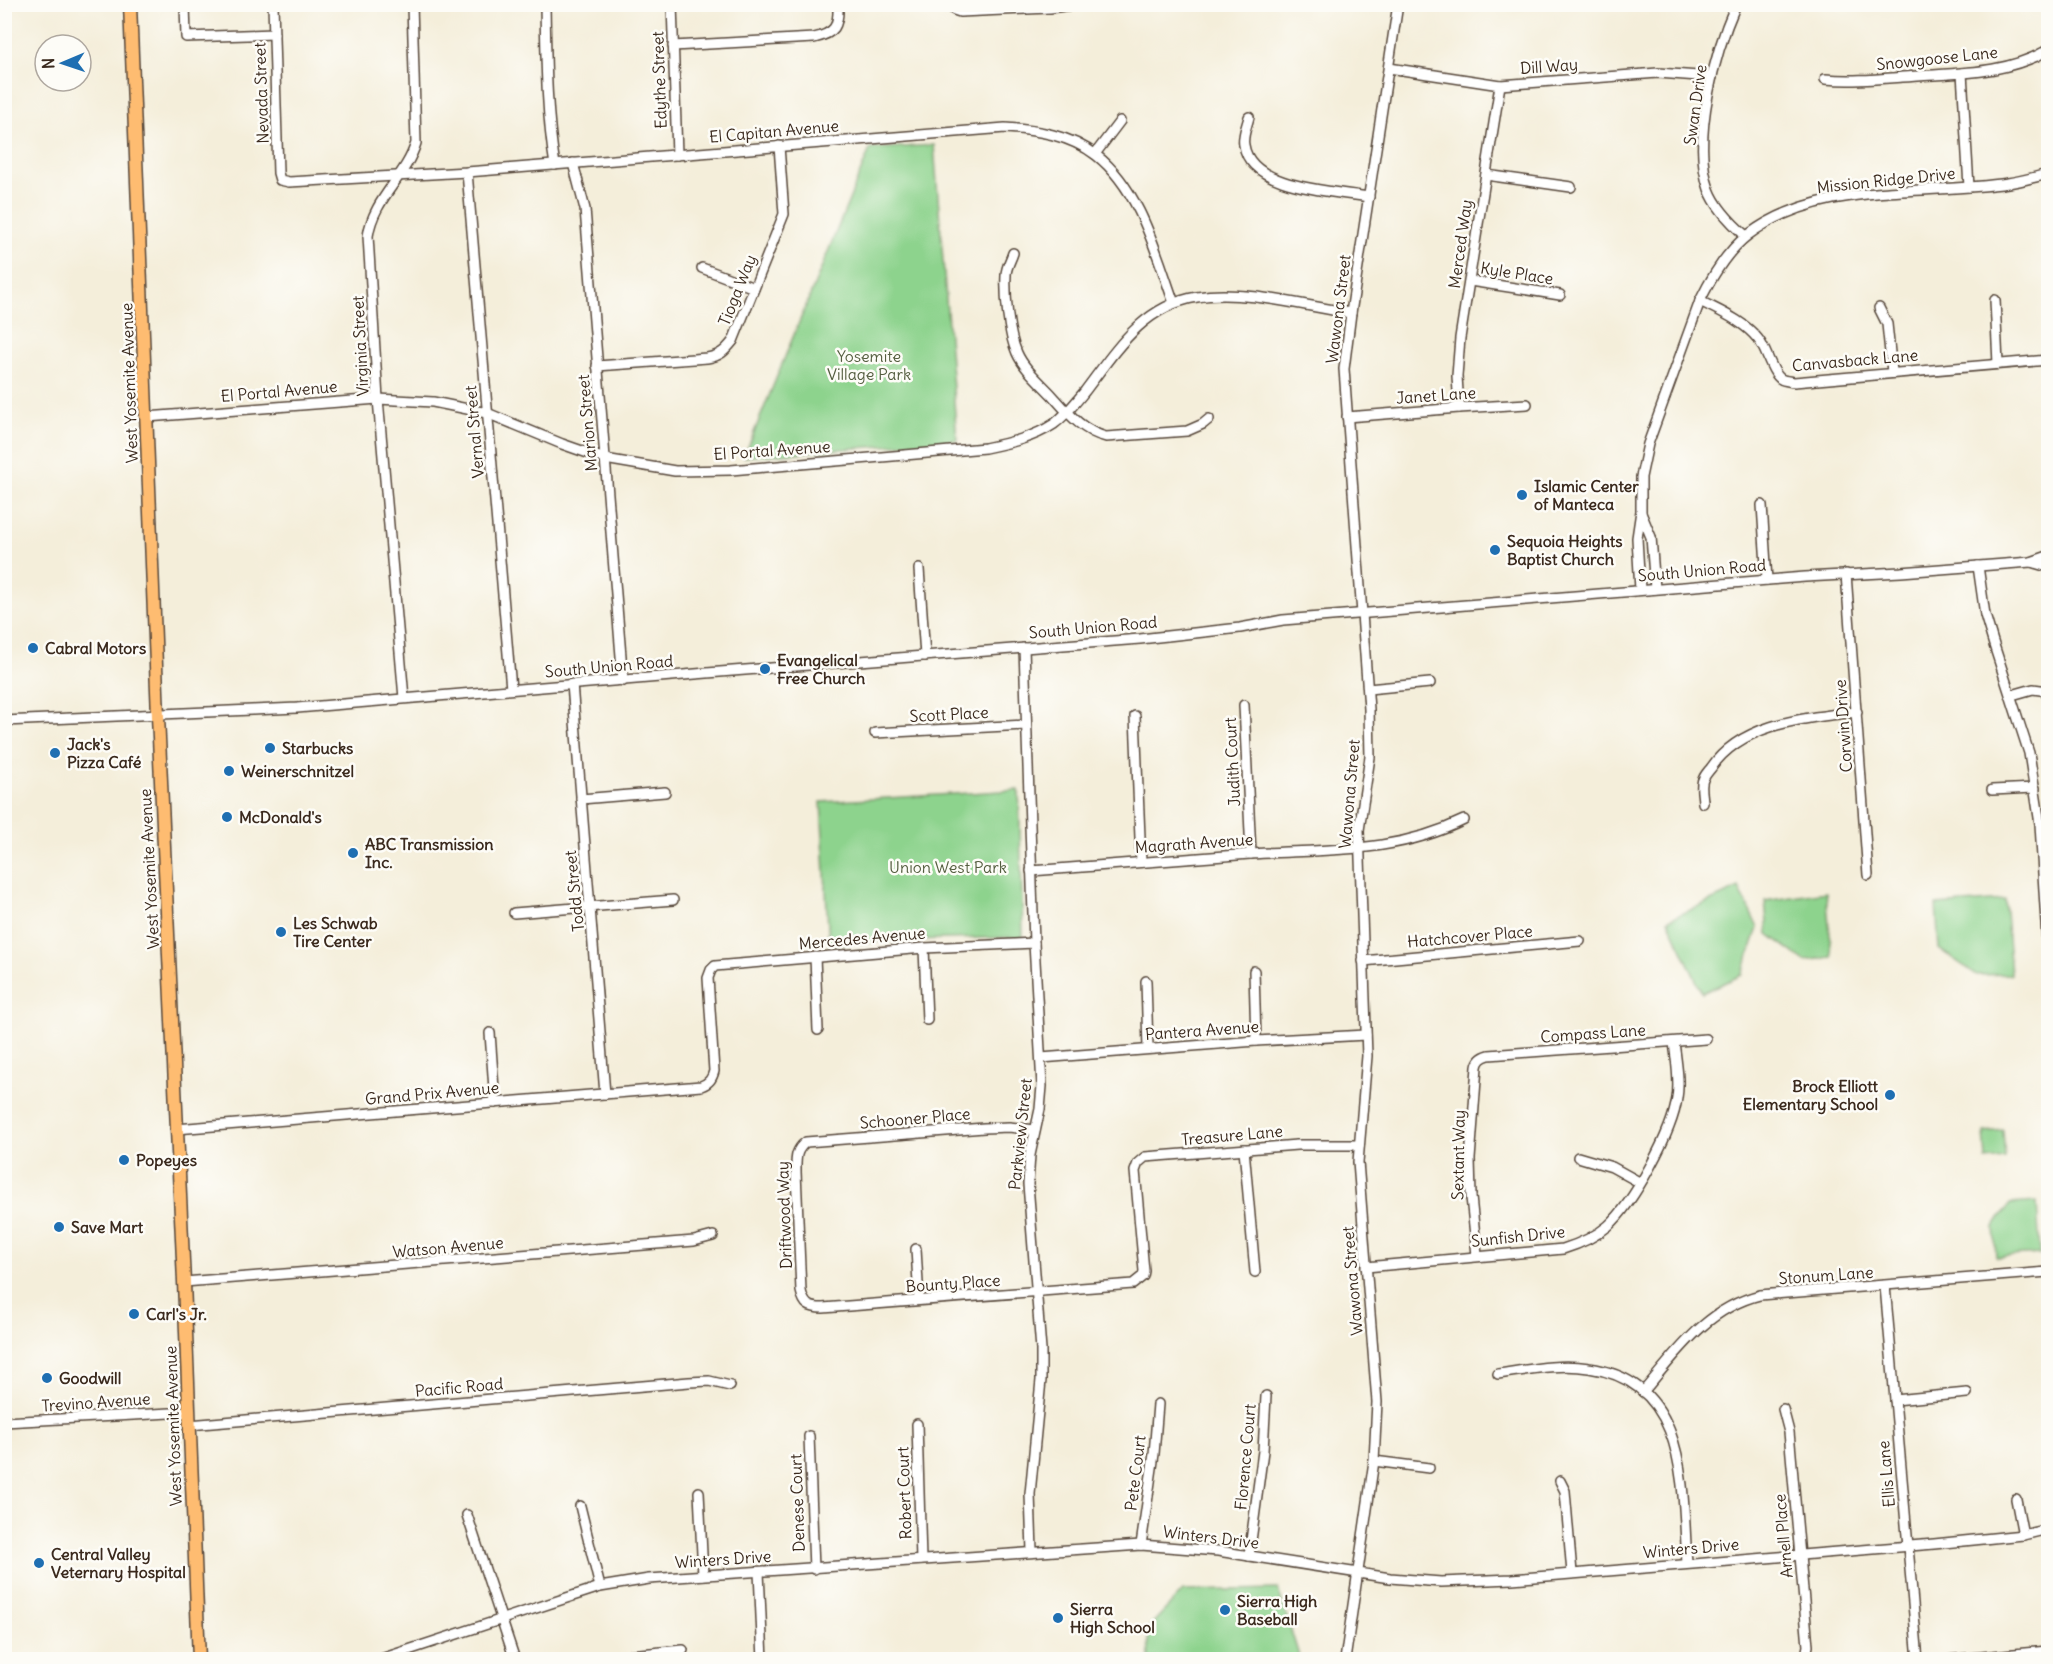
<svg xmlns="http://www.w3.org/2000/svg" width="2053" height="1664" font-family="Delius,sans-serif">
	<style>
		.green { fill: #8dd38d; stroke: #647e56; stroke-width: 1.5 }
		.lines { fill: none; stroke-linecap: round; stroke-linejoin: round }
		.minor-casing { stroke: #57473a; stroke-width: 12 }
		.major-casing { stroke: #57473a; stroke-width: 15 }
		.minor { stroke: #fff; stroke-width: 9 }
		.major { stroke: #febc71; stroke-width: 12 }
		.poi-dot { fill: #1f6fb2; stroke: #fdfcf7; stroke-width: 2 }
		.labels { text-anchor: middle; dominant-baseline: central; stroke-width: 5; stroke-linejoin: round; paint-order: stroke }
		.street-label { font-size: 16px; fill: #3b2a1e; stroke: #fdfcf7 }
		.park-label { font-size: 16px; fill: #545d3f; stroke: #fdfcf7 }
		.poi-label { font-size: 16px; font-weight: bold; fill: #3b2a1e; stroke: #fdfcf7; text-anchor: start }
	</style>
	<rect width="100%" height="100%" fill="#fdfcf7"/>
	<filter id="ink" filterUnits="userSpaceOnUse"><feTurbulence type="fractalNoise" baseFrequency=".0167" numOctaves="2"/><feDisplacementMap in="SourceGraphic" scale="12" xChannelSelector="R" yChannelSelector="G"/><feConvolveMatrix kernelMatrix="1 2 1 2 8 2 1 2 1" color-interpolation-filters="sRGB"/></filter>
	<filter id="wash" filterUnits="userSpaceOnUse"><feTurbulence type="fractalNoise" baseFrequency=".008" numOctaves="4" result="noise"/><feDisplacementMap in="SourceGraphic" scale="24" xChannelSelector="R" yChannelSelector="G"/><feGaussianBlur stdDeviation="1.35" result="paint"/><feColorMatrix in="noise" values="0 0 0 0 0 0 0 0 0 0 0 0 0 0 0 0 0 1.4 0 .05"/><feComposite in="paint" operator="in"/></filter>
	<g filter="url(#wash)">
		<rect width="100%" height="100%" fill="#f4eeda"/>
		<g class="green">
			<polygon points="934,145 957,440 744,457 870,149"/>
			<polygon points="1019,790 1023,937 911,940 829,945 821,802"/>
			<polygon points="1739,888 1758,928 1742,975 1702,993 1668,920"/>
			<polygon points="1826,892 1832,957 1805,961 1768,934 1765,901"/>
			<polygon points="2005,900 2011,974 1977,975 1939,949 1936,905"/>
			<polygon points="2003,1130 2005,1158 1986,1160 1984,1132"/>
			<polygon points="2037,1202 2040,1254 1996,1257 1994,1227 2010,1204"/>
			<polygon points="1278,1589 1300,1659 1149,1659 1148,1628 1183,1591"/>
		</g>
	</g>
	<g filter="url(#ink)">
		<g class="lines">
			<g class="minor-casing">
				<g id="minor">
					<polyline points="185,4 186,37 274,34"/>
					<path d="M273,4L278,173L280,180L289,182L467,172L1005,128C1036,130 1070,135 1096,155C1140,189 1156,253 1174,303"/>
					<path d="M545,4C546,58 546,112 555,165"/>
					<polyline points="672,4 677,155"/>
					<polyline points="950,4 954,10 960,12 1050,8 1078,4"/>
					<path d="M1736,4C1715,52 1691,138 1709,189C1716,208 1731,223 1746,236"/>
					<path d="M673,46L814,38C835,33 839,27 838,4"/>
					<polyline points="1389,68 1500,85 1658,73 1712,77"/>
					<polyline points="1962,73 1969,187"/>
					<path d="M1825,79C1856,82 1886,78 1918,76C1962,73 2009,73 2048,50"/>
					<path d="M1249,117C1247,126 1242,136 1244,145C1250,189 1334,191 1369,197"/>
					<polyline points="1095,154 1120,121"/>
					<polyline points="573,163 585,209 623,681"/>
					<polyline points="467,172 511,689"/>
					<polyline points="1486,175 1571,187"/>
					<path d="M1013,253C1011,260 1006,267 1006,275C1005,296 1008,333 1017,353C1024,369 1040,382 1052,395C1068,413 1082,431 1106,437L1187,431L1203,424L1209,419"/>
					<polyline points="702,268 754,288"/>
					<polyline points="1470,281 1560,295"/>
					<polyline points="1995,300 1998,364"/>
					<path d="M1700,301C1719,311 1744,321 1758,339C1766,348 1772,374 1781,379C1784,381 1790,381 1794,382L2048,360"/>
					<polyline points="1879,308 1887,324 1892,372"/>
					<path d="M597,366L707,358C720,356 725,351 733,341L784,214L779,146"/>
					<polyline points="1459,408 1457,376 1460,338 1500,85"/>
					<path d="M147,417L378,399L433,402L487,413L562,444L605,459L675,471L731,470L985,448C1009,443 1033,438 1054,424C1066,415 1076,402 1085,391C1116,350 1143,306 1197,297C1242,289 1305,306 1351,313"/>
					<polyline points="1347,417 1459,408 1527,404"/>
					<polyline points="1762,505 1767,580"/>
					<polyline points="1641,513 1651,537 1655,589"/>
					<polyline points="2031,562 2048,567"/>
					<polyline points="1978,566 1985,615 1994,645 2029,753 2040,824 2048,957"/>
					<polyline points="919,569 925,656"/>
					<polyline points="1846,574 1868,875"/>
					<path d="M1640,590L1637,538L1641,511V477L1648,444L1700,301C1711,278 1727,251 1748,235C1820,180 1923,196 2008,183C2022,181 2035,177 2048,174"/>
					<polyline points="1024,648 1034,943 1042,1086 1040,1109 1030,1155 1028,1184 1041,1350 1041,1380 1030,1494 1032,1551"/>
					<polyline points="572,684 605,1094"/>
					<polyline points="1368,689 1430,683"/>
					<polyline points="2012,695 2033,689 2048,691"/>
					<path d="M404,698L378,399L368,236C373,199 406,177 416,143L412,4"/>
					<polyline points="1244,705 1251,854"/>
					<polyline points="1135,716 1141,862"/>
					<polyline points="4,721 297,708 707,673 1140,639 1240,628 1283,620 1805,577 1901,572 2031,562 2048,556"/>
					<polyline points="875,733 1026,725"/>
					<polyline points="1992,790 2035,788"/>
					<polyline points="581,799 665,792"/>
					<path d="M1703,803C1703,797 1701,790 1702,784C1702,778 1707,773 1711,768C1742,722 1807,718 1857,712"/>
					<path d="M1031,871C1104,865 1177,859 1250,854C1325,849 1395,854 1464,820"/>
					<polyline points="514,913 673,900"/>
					<polyline points="924,948 927,1020"/>
					<polyline points="815,957 818,1030"/>
					<polyline points="1363,961 1580,941"/>
					<polyline points="1254,971 1256,1041"/>
					<polyline points="1146,981 1148,1048"/>
					<polyline points="490,1033 495,1103"/>
					<polyline points="1041,1058 1256,1041 1366,1035"/>
					<path d="M176,1129L701,1086C709,1083 712,1079 714,1071L708,978L711,970L715,966L924,948L1034,943"/>
					<path d="M1035,1130L1009,1127L984,1128L806,1142C795,1150 796,1159 796,1172L801,1291C804,1305 809,1308 823,1308L1133,1284L1143,1276L1144,1271L1135,1171L1138,1163L1145,1157L1297,1145H1359"/>
					<polyline points="1244,1149 1255,1272"/>
					<polyline points="1578,1157 1612,1167 1639,1182"/>
					<polyline points="916,1249 919,1300"/>
					<path d="M1477,1255L1471,1197L1470,1159L1477,1067C1478,1060 1482,1057 1489,1055L1706,1039"/>
					<path d="M1366,1267L1563,1249C1579,1244 1594,1238 1608,1226C1633,1204 1673,1131 1677,1098C1680,1080 1676,1060 1674,1042"/>
					<polyline points="184,1282 694,1241 713,1236"/>
					<polyline points="1885,1286 1918,1660"/>
					<path d="M1498,1374C1527,1370 1559,1363 1589,1368C1689,1382 1682,1487 1687,1563"/>
					<path d="M1643,1392C1677,1352 1707,1308 1760,1295L2048,1272"/>
					<polyline points="1895,1400 1967,1393"/>
					<polyline points="1783,1409 1789,1432 1808,1646 1805,1660"/>
					<polyline points="4,1422 189,1412"/>
					<polyline points="917,1424 921,1560"/>
					<polyline points="189,1425 689,1382 709,1381 730,1386"/>
					<polyline points="809,1436 814,1569"/>
					<polyline points="1374,1461 1429,1468"/>
					<polyline points="1560,1481 1565,1491 1572,1573"/>
					<polyline points="699,1492 703,1575"/>
					<polyline points="2016,1499 2023,1535"/>
					<polyline points="580,1506 600,1587"/>
					<polyline points="467,1515 515,1660"/>
					<polyline points="1141,1545 1154,1454 1158,1404"/>
					<polyline points="1249,1556 1263,1451 1266,1396"/>
					<polyline points="759,1572 763,1660"/>
					<polyline points="378,1660 600,1587 649,1579 1141,1545 1218,1551 1390,1578 1441,1582 1512,1579 1934,1544 2023,1535 2048,1529"/>
					<polyline points="612,1660 629,1655 683,1650"/>
					<polyline points="1345,1660 1374,1461 1377,1402 1358,1162 1367,1056 1359,830 1370,757 1369,709 1344,369 1351,313 1398,4"/>
					<polyline points="1948,1660 2048,1651"/>
				</g>
			</g>
			<g class="major-casing">
				<polyline id="major" points="130,4 158,716 184,1282 199,1660"/>
			</g>
			<use href="#minor" class="minor"/>
			<use href="#major" class="major"/>
		</g>
	</g>
	<g class="poi-dot">
		<circle cx="1522" cy="495" r="6"/>
		<circle cx="1495" cy="550" r="6"/>
		<circle cx="33" cy="648" r="6"/>
		<circle cx="765" cy="669" r="6"/>
		<circle cx="270" cy="748" r="6"/>
		<circle cx="55" cy="753" r="6"/>
		<circle cx="229" cy="771" r="6"/>
		<circle cx="227" cy="817" r="6"/>
		<circle cx="353" cy="853" r="6"/>
		<circle cx="281" cy="932" r="6"/>
		<circle cx="1890" cy="1095" r="6"/>
		<circle cx="124" cy="1160" r="6"/>
		<circle cx="59" cy="1227" r="6"/>
		<circle cx="134" cy="1314" r="6"/>
		<circle cx="47" cy="1378" r="6"/>
		<circle cx="39" cy="1563" r="6"/>
		<circle cx="1225" cy="1610" r="6"/>
		<circle cx="1058" cy="1618" r="6"/>
	</g>
	<g class="labels">
		<g class="street-label">
			<text transform="translate(1937 58) rotate(-6)">Snowgoose Lane</text>
			<text transform="translate(1549 66) rotate(-4)">Dill Way</text>
			<text transform="translate(659 80) rotate(-92)">Edythe Street</text>
			<text transform="translate(261 93) rotate(-92)">Nevada Street</text>
			<text transform="translate(1695 105) rotate(-82)">Swan Drive</text>
			<text transform="translate(774 131) rotate(-5)">El Capitan Avenue</text>
			<text transform="translate(1886 180) rotate(-6)">Mission Ridge Drive</text>
			<text transform="translate(1460 244) rotate(-82)">Merced Way</text>
			<text transform="translate(1517 273) rotate(9)">Kyle Place</text>
			<text transform="translate(737 290) rotate(-68)">Tioga Way</text>
			<text transform="translate(1338 309) rotate(-83)">Wawona Street</text>
			<text transform="translate(360 346) rotate(-93)">Virginia Street</text>
			<text transform="translate(1855 360) rotate(-5)">Canvasback Lane</text>
			<text transform="translate(129 383) rotate(-92)">West Yosemite Avenue</text>
			<text transform="translate(279 391) rotate(-5)">El Portal Avenue</text>
			<text transform="translate(1436 395) rotate(-4)">Janet Lane</text>
			<text transform="translate(587 423) rotate(-95)">Marion Street</text>
			<text transform="translate(474 432) rotate(-95)">Vernal Street</text>
			<text transform="translate(772 450) rotate(-4)">El Portal Avenue</text>
			<text transform="translate(1702 570) rotate(-5)">South Union Road</text>
			<text transform="translate(1093 627) rotate(-5)">South Union Road</text>
			<text transform="translate(609 666) rotate(-5)">South Union Road</text>
			<text transform="translate(949 714) rotate(-3)">Scott Place</text>
			<text transform="translate(1843 726) rotate(-94)">Corwin Drive</text>
			<text transform="translate(1232 762) rotate(-93)">Judith Court</text>
			<text transform="translate(1349 794) rotate(-85)">Wawona Street</text>
			<text transform="translate(1194 843) rotate(-4)">Magrath Avenue</text>
			<text transform="translate(149 869) rotate(-93)">West Yosemite Avenue</text>
			<text transform="translate(574 891) rotate(-96)">Todd Street</text>
			<text transform="translate(1470 936) rotate(-5)">Hatchcover Place</text>
			<text transform="translate(862 938) rotate(-5)">Mercedes Avenue</text>
			<text transform="translate(1202 1030) rotate(-4)">Pantera Avenue</text>
			<text transform="translate(1593 1033) rotate(-4)">Compass Lane</text>
			<text transform="translate(432 1093) rotate(-5)">Grand Prix Avenue</text>
			<text transform="translate(915 1118) rotate(-5)">Schooner Place</text>
			<text transform="translate(1020 1134) rotate(-84)">Parkview Street</text>
			<text transform="translate(1232 1135) rotate(-5)">Treasure Lane</text>
			<text transform="translate(1458 1155) rotate(-89)">Sextant Way</text>
			<text transform="translate(784 1215) rotate(-92)">Driftwood Way</text>
			<text transform="translate(1518 1236) rotate(-6)">Sunfish Drive</text>
			<text transform="translate(448 1247) rotate(-5)">Watson Avenue</text>
			<text transform="translate(1826 1275) rotate(-4)">Stonum Lane</text>
			<text transform="translate(1352 1281) rotate(-95)">Wawona Street</text>
			<text transform="translate(953 1283) rotate(-4)">Bounty Place</text>
			<text transform="translate(459 1387) rotate(-5)">Pacific Road</text>
			<text transform="translate(96 1402) rotate(-4)">Trevino Avenue</text>
			<text transform="translate(173 1426) rotate(-92)">West Yosemite Avenue</text>
			<text transform="translate(1245 1457) rotate(-85)">Florence Court</text>
			<text transform="translate(1135 1473) rotate(-83)">Pete Court</text>
			<text transform="translate(1886 1474) rotate(-95)">Ellis Lane</text>
			<text transform="translate(904 1493) rotate(-92)">Robert Court</text>
			<text transform="translate(797 1503) rotate(-92)">Denese Court</text>
			<text transform="translate(1783 1536) rotate(-95)">Arnell Place</text>
			<text transform="translate(1211 1537) rotate(7)">Winters Drive</text>
			<text transform="translate(1691 1548) rotate(-5)">Winters Drive</text>
			<text transform="translate(723 1559) rotate(-4)">Winters Drive</text>
		</g>
		<g class="park-label">
			<text x="869" y="356">Yosemite<tspan x="869" dy="18">Village Park</tspan></text>
			<text x="948" y="867">Union West Park</text>
		</g>
		<g class="poi-label">
			<text x="1534" y="486">Islamic Center<tspan x="1534" dy="18">of Manteca</tspan></text>
			<text x="1507" y="541">Sequoia Heights<tspan x="1507" dy="18">Baptist Church</tspan></text>
			<text x="45" y="648">Cabral Motors</text>
			<text x="777" y="660">Evangelical<tspan x="777" dy="18">Free Church</tspan></text>
			<text x="67" y="744">Jack's<tspan x="67" dy="18">Pizza Café</tspan></text>
			<text x="282" y="748">Starbucks</text>
			<text x="241" y="771">Weinerschnitzel</text>
			<text x="239" y="817">McDonald's</text>
			<text x="365" y="844">ABC Transmission<tspan x="365" dy="18">Inc.</tspan></text>
			<text x="293" y="923">Les Schwab<tspan x="293" dy="18">Tire Center</tspan></text>
			<text x="1878" y="1086" text-anchor="end">Brock Elliott<tspan x="1878" dy="18">Elementary School</tspan></text>
			<text x="136" y="1160">Popeyes</text>
			<text x="71" y="1227">Save Mart</text>
			<text x="146" y="1314">Carl's Jr.</text>
			<text x="59" y="1378">Goodwill</text>
			<text x="51" y="1554">Central Valley<tspan x="51" dy="18">Veternary Hospital</tspan></text>
			<text x="1237" y="1601">Sierra High<tspan x="1237" dy="18">Baseball</tspan></text>
			<text x="1070" y="1609">Sierra<tspan x="1070" dy="18">High School</tspan></text>
		</g>
	</g>
	<rect width="2053" height="1664" fill="none" stroke="#fdfcf7" stroke-width="24"/>
	<g transform="translate(63 63) rotate(268)"><circle r="28" fill="#fdfcf7" stroke="#afa8a0" stroke-width="1.5"/>
	<path d="M0-4.5L10 22L0 15L-10 22Z" fill="#1f6fb2"/>
	<text y="-9" font-size="16" font-weight="bold" text-anchor="middle" fill="#3b2a1e">N</text>
	</g>
</svg>
